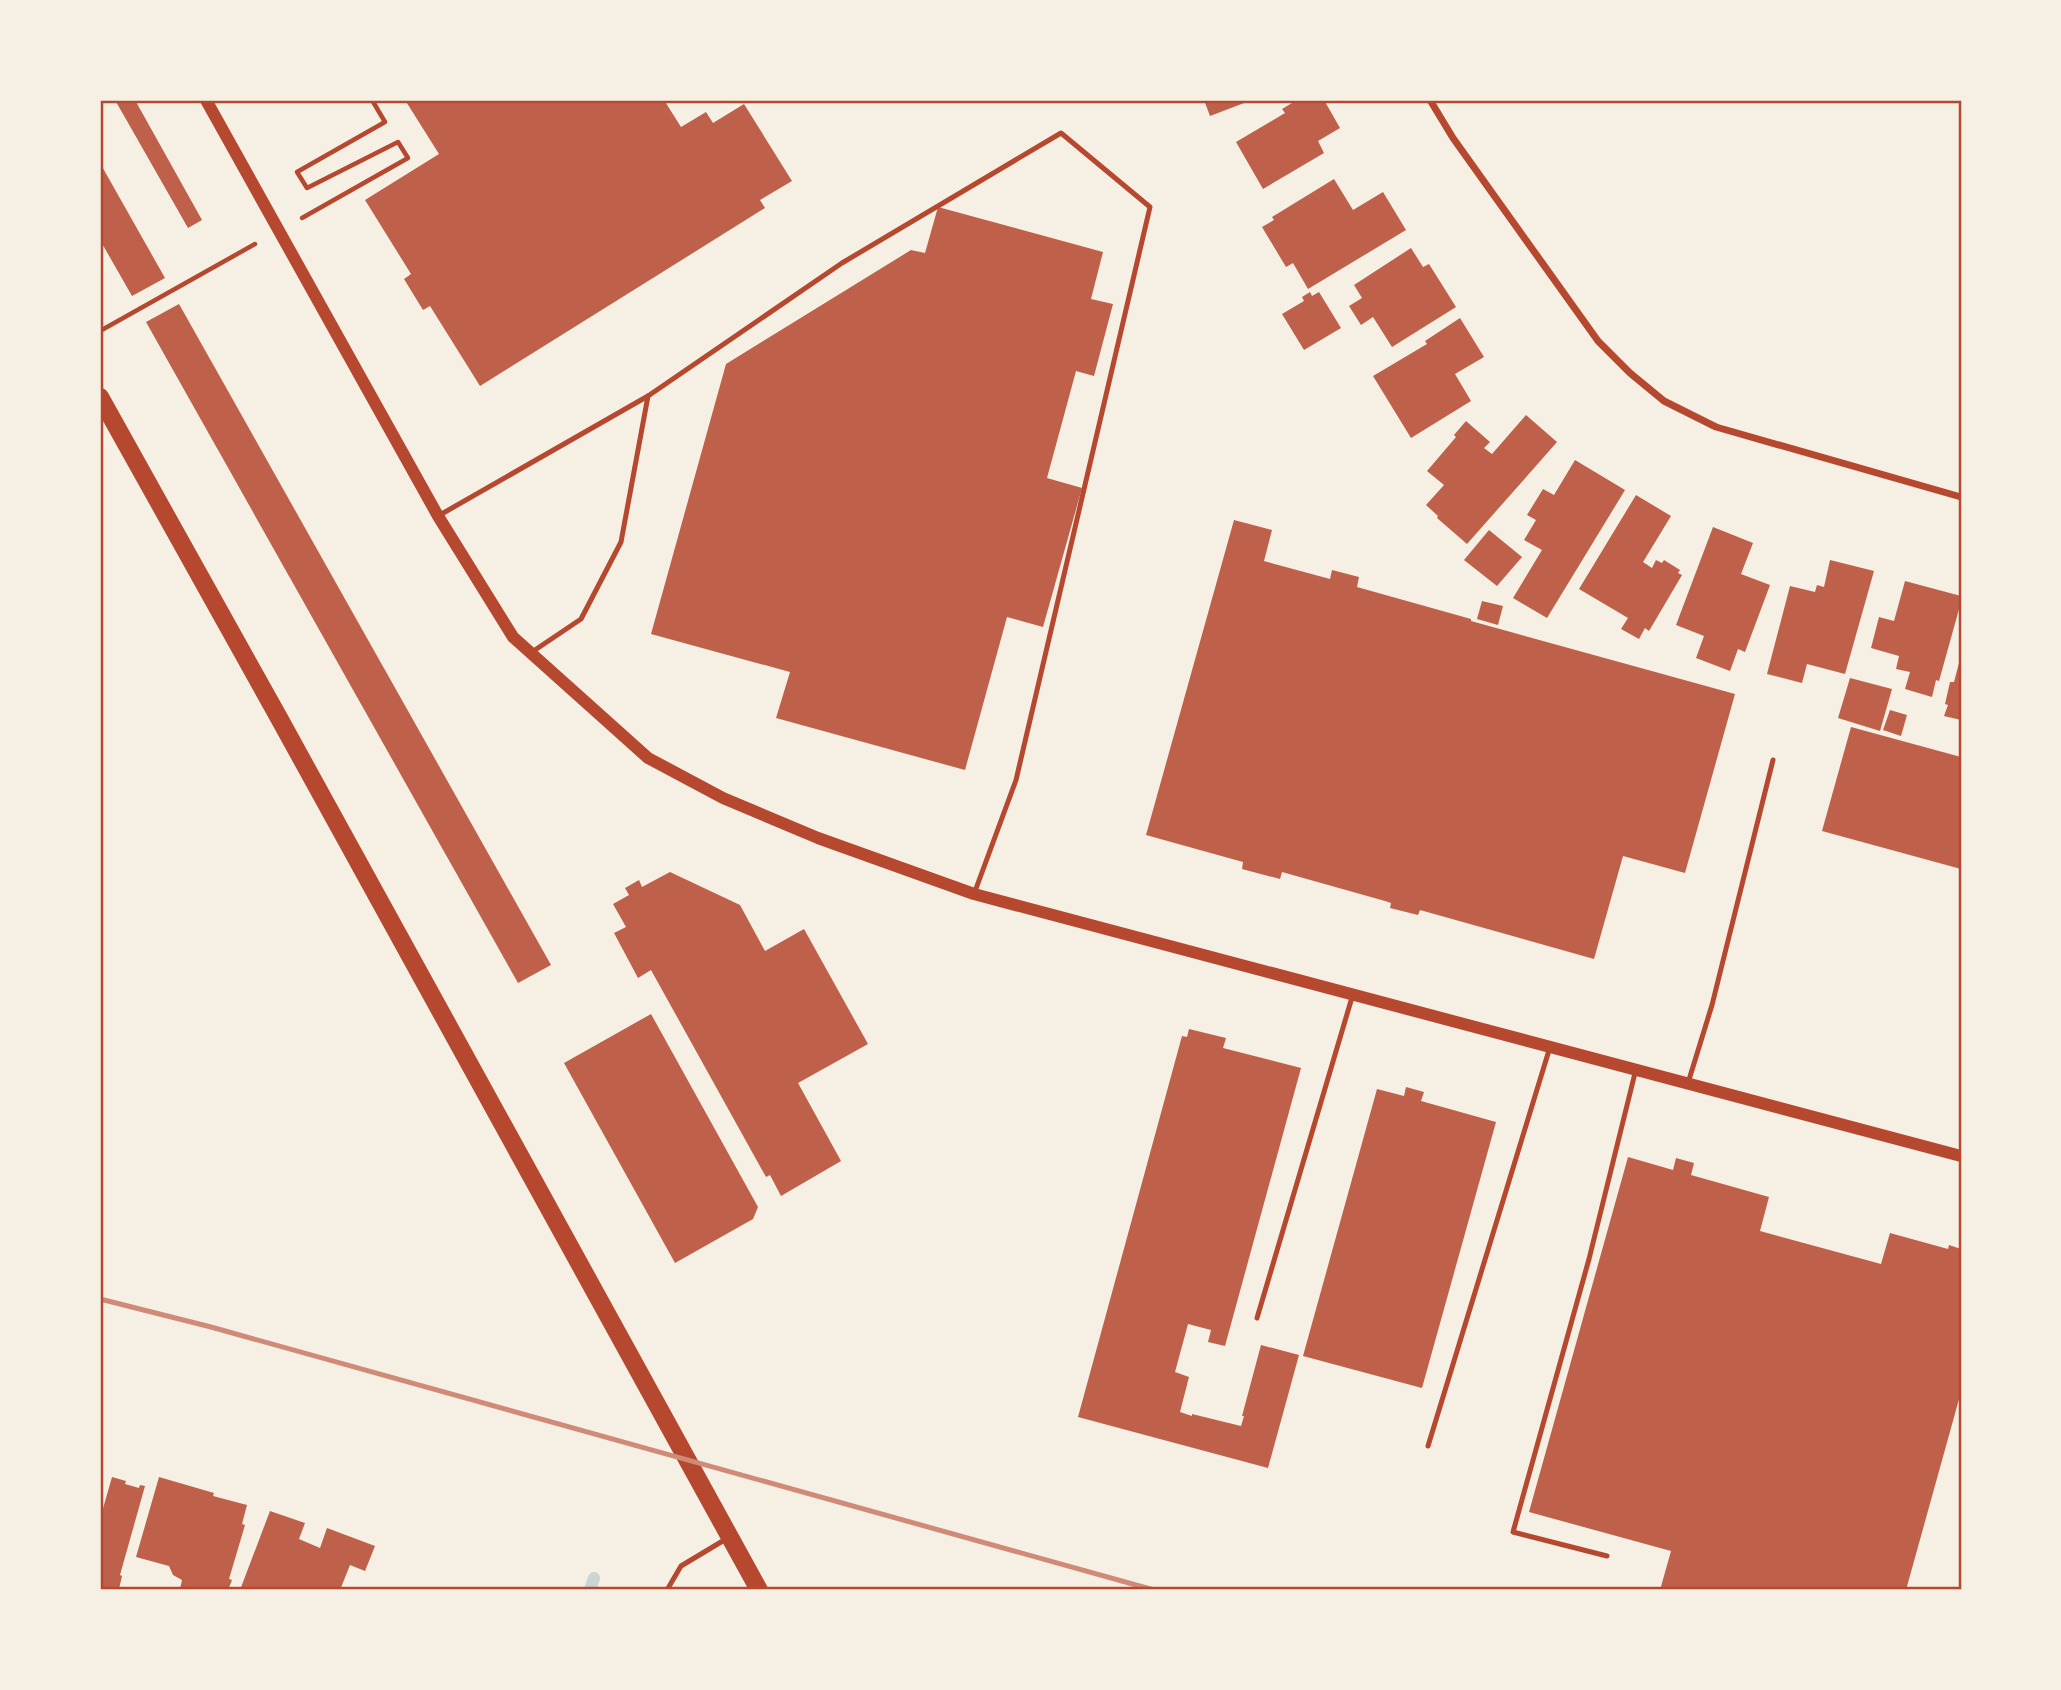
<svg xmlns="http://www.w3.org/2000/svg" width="2061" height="1690" font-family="'Space Grotesk',sans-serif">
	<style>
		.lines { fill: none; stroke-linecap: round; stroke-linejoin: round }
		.stream { stroke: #c9d6d2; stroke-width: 12 }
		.building { fill: #bf614a }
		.path { stroke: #b5482f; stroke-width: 4.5 }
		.service { stroke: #b5482f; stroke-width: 5 }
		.minor { stroke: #b5482f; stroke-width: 7 }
		.tertiary { stroke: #b5482f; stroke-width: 12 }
		.primary { stroke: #b5482f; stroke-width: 18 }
		.rail { stroke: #cf8b77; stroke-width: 5 }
		.neatline { fill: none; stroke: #b5482f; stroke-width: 2.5 }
	</style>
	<rect width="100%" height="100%" fill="#f6efe4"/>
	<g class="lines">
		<polyline class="stream" points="590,1590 594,1578"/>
	</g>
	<g class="building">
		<polygon points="115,100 135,100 202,220 188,228"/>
		<polygon points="405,100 664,100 681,127 706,112 713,123 744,104 792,181 760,200 765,208 480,386 430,306 423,310 404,279 411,274 365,200 439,154"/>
		<polygon points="1204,100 1252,100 1210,116"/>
		<polygon points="1297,100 1324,100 1340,128 1318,141 1324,153 1263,189 1236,142 1285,113 1282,109"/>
		<polygon points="100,163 165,278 132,296 100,240"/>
		<polygon points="1334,179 1353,210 1383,192 1406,230 1308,289 1293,263 1286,267 1262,227 1274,220 1272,217"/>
		<polygon points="938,207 1103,252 1091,299 1113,304 1094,376 1076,371 1047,478 1082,488 1043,627 1007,617 965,770 776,718 790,672 651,634 726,364 911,250 925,253"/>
		<polygon points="1411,248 1423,267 1429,264 1456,307 1392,347 1373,317 1361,325 1349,306 1362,298 1354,285"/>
		<polygon points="1310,292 1312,296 1319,292 1341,328 1304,350 1282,314 1304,301 1302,297"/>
		<polygon points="179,304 551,965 518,983 146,322"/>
		<polygon points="1460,318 1484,357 1455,374 1471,401 1411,438 1373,376 1427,344 1425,341"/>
		<polygon points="1526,415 1557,442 1467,544 1437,518 1438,516 1426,505 1444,485 1427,471 1456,437 1454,435 1466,421 1490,442 1484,448 1492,454"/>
		<polygon points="1575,460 1625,490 1547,618 1513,598 1542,550 1524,540 1536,520 1527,515 1543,489 1554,495"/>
		<polygon points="1636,495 1671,516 1643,562 1652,568 1656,560 1662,563 1664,560 1680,570 1678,573 1682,575 1649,631 1645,628 1639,639 1621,629 1628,618 1579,589"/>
		<polygon points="1234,520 1272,530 1264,561 1330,579 1332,570 1359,577 1357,587 1471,619 1471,621 1735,694 1685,873 1623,856 1594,959 1420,910 1418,915 1390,908 1391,903 1385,901 1282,872 1280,879 1242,869 1243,862 1146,835"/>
		<polygon points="1713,527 1753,543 1741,574 1770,585 1745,652 1738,649 1730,671 1696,658 1704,636 1676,625"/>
		<polygon points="1489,530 1522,557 1497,586 1464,560"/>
		<polygon points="1830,560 1874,571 1845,674 1807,664 1802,683 1767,674 1790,586 1815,592 1817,585 1824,587"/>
		<polygon points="1905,581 1961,596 1961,602 1939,681 1936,680 1932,697 1905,689 1910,672 1896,669 1899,656 1871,648 1879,617 1894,621"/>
		<polygon points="1482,601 1503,606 1498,625 1477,619"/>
		<polygon points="1960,659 1961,659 1961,720 1944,716 1948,705 1945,704 1950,682 1954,682"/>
		<polygon points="1850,678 1892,689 1880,731 1838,718"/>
		<polygon points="1890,710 1907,715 1901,736 1883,730"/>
		<polygon points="1851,727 1961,757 1961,869 1822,831"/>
		<polygon points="670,872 740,905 765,951 804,929 868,1044 798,1083 841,1161 781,1196 770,1175 766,1177 651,970 638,978 614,933 626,927 613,904 629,895 625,888 639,880 642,887"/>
		<polygon points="651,1014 758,1207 753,1219 675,1263 564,1063"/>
		<polygon points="1189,1029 1226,1038 1223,1048 1301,1068 1225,1346 1208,1342 1211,1330 1188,1324 1175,1372 1189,1377 1180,1412 1192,1416 1192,1414 1241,1426 1244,1416 1242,1416 1261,1345 1299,1355 1268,1468 1078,1417 1182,1036 1187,1037"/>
		<polygon points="1406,1087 1424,1092 1421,1101 1496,1122 1422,1388 1303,1356 1377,1089 1404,1096"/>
		<polygon points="1628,1157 1673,1170 1676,1158 1694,1163 1691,1175 1769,1197 1760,1231 1881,1264 1890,1233 1948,1249 1949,1245 1961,1249 1961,1392 1906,1590 1660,1590 1671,1551 1529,1512"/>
		<polygon points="112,1477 126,1481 125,1484 139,1488 140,1485 145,1486 120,1575 122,1576 119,1589 113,1587 113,1590 107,1590 100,1588 100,1519"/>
		<polygon points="159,1477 214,1493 213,1496 247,1505 242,1524 245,1525 229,1579 232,1580 228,1590 180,1589 182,1580 173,1575 169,1566 136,1557"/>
		<polygon points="270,1511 305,1523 299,1539 320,1548 327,1528 375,1546 365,1571 350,1565 340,1590 240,1590"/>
	</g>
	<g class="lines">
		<g class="path">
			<polyline points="302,218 408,158 398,142 307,188 297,172 385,122 372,100"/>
			<polyline points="100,331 255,244"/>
		</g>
		<g class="service">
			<polyline points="438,516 648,396 842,263 1061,133 1150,207 1016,780 974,894"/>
			<polyline points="532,652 581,619 621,542 648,396"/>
			<polyline points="1688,1083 1712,1005 1773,760"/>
			<polyline points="1257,1318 1353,994"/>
			<polyline points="1428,1446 1550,1047"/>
			<polyline points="1607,1556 1513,1532 1589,1259 1636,1069"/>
			<polyline points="667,1590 681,1566 726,1539"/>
		</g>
		<polyline class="minor" points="1430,100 1453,138 1598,341 1630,373 1664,401 1716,427 1961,497"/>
		<polyline class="tertiary" points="206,100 438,516 513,637 648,758 723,798 818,838 974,894 1961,1156"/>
		<polyline class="primary" points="100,397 279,718 759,1590"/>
		<polyline class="rail" points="100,1299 211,1327 1154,1590"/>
	</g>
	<rect width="2061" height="1690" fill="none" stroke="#f6efe4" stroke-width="203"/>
	<rect x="102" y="102" width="1858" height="1486" class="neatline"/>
</svg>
